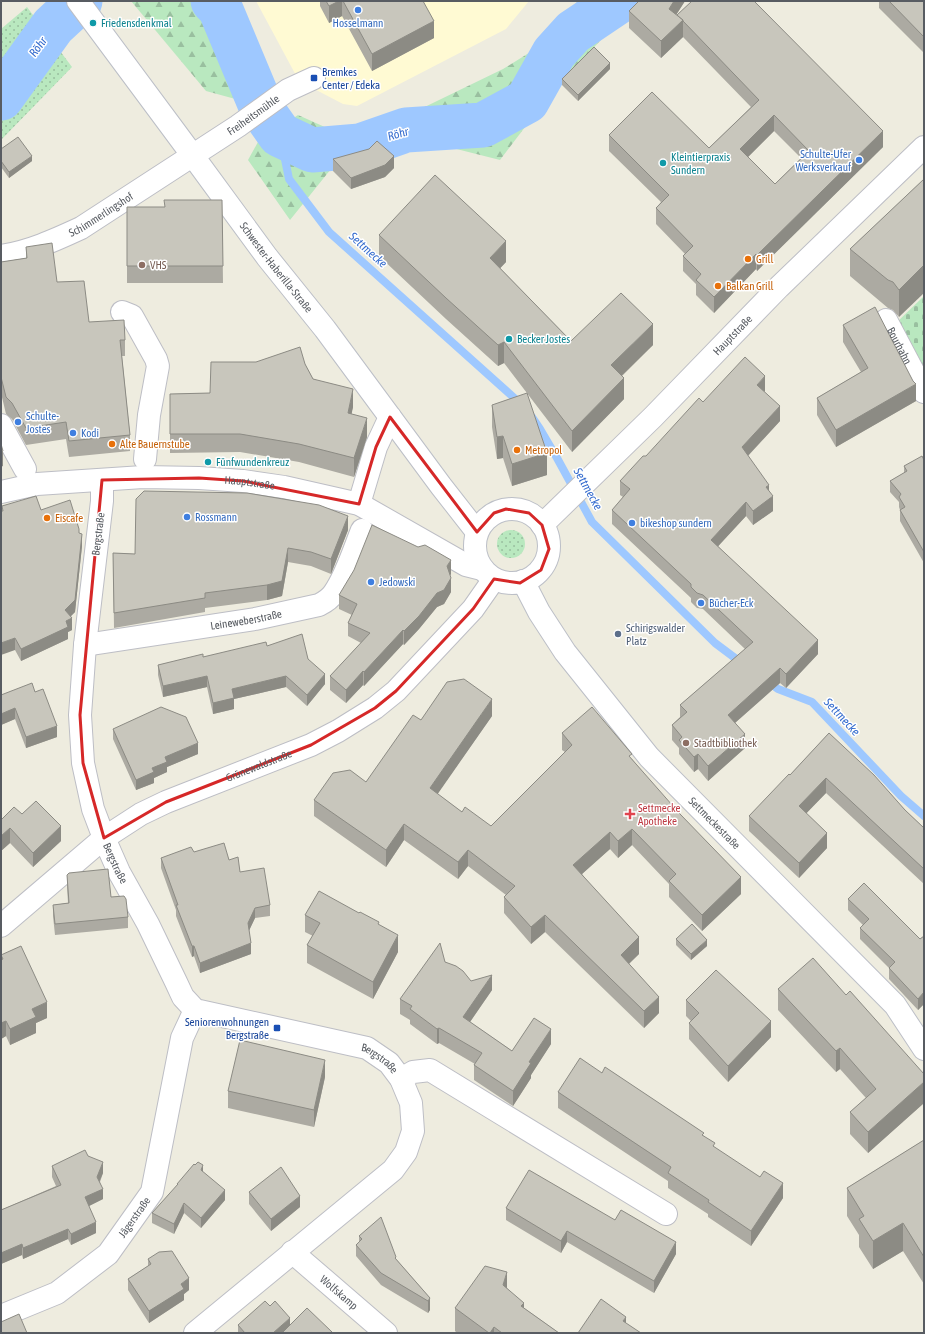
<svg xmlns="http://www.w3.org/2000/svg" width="925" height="1334" font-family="'Asap Condensed',sans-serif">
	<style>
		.commercial { fill: #fffad3 }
		.grass { fill: url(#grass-dots) }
		.forest { fill: url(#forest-firs) }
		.cemetery { fill: url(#cemetery-stones) }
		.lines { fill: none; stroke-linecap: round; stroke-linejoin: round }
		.stream { stroke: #9ec8ff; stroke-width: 8 }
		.river { stroke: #9ec8ff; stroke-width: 45 }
		.street-casing { stroke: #bdbec5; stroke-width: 24 }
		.secondary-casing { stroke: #bcbfc7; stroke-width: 24 }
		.street { stroke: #fff; stroke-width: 22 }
		.secondary { stroke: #fff; stroke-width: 22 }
		.wall { fill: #acaaa2; fill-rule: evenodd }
		.shaded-wall { fill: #8c8b84 }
		.building { fill: #c8c6bc; stroke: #8c8b84; fill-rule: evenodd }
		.marked { fill: none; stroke: #d62828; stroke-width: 3; stroke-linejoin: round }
		.shop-dot { fill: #3f7fe0; stroke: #fff; stroke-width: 1.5 }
		.culture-dot { fill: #0f9aa8; stroke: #fff; stroke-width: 1.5 }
		.transit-dot { fill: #1a4fb4; stroke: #fff; stroke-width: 1.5 }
		.food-dot { fill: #e8710a; stroke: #fff; stroke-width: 1.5 }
		.education-dot { fill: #8d6e63; stroke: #fff; stroke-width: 1.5 }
		.service-dot { fill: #5c6f8a; stroke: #fff; stroke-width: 1.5 }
		.health-dot { fill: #e0444e; stroke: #fff; stroke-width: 1.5 }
		.labels { text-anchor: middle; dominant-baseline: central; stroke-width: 3; stroke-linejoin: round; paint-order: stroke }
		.culture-label { font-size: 11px; fill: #0d838f; stroke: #fff; text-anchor: start }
		.shop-label { font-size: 11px; fill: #366cbe; stroke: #fff; text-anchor: start }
		.transit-label { font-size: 11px; fill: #164399; stroke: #fff; text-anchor: start }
		.street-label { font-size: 11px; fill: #585c62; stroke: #fff }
		.food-label { font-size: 11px; fill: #c56008; stroke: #fff; text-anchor: start }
		.education-label { font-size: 11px; fill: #785e54; stroke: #fff; text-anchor: start }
		.service-label { font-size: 11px; fill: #4e5e75; stroke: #fff; text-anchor: start }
		.health-label { font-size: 11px; fill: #be3a42; stroke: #fff; text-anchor: start }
		.water-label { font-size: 12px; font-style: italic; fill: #356cce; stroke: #fff }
	</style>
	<defs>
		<pattern id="grass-dots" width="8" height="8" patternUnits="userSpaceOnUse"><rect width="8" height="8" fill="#b9e8bf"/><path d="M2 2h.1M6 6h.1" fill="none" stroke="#99bf9f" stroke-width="1.8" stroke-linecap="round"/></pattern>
		<pattern id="forest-firs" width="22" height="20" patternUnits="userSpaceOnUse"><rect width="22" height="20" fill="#b9e8bf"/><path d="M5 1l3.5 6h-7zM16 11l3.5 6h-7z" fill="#99bf9f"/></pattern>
		<pattern id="cemetery-stones" width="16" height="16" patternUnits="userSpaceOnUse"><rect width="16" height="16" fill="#b9e8bf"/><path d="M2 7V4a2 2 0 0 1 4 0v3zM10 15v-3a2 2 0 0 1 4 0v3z" fill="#99bf9f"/></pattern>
	</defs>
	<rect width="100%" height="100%" fill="#eeecdf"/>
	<polygon class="commercial" points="256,1 529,1 506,29 357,106 343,104 299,81"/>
	<g class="grass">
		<polygon points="27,7 72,67 1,140 1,29"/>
		<circle cx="511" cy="544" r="14"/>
	</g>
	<g class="forest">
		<polygon points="131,1 233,1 272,77 239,100 206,91"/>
		<polygon points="578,1 637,1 547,98 500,160 413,138 377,148 335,164 290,220 248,160 258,142 298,115 336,132 371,133 503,69 540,46"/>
	</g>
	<polygon class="cemetery" points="924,296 924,378 895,324"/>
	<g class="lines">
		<g class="stream">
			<polyline points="280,135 289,179 329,232 522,405"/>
			<polyline points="532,417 540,429 557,458 592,522 715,643 743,664"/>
			<polyline points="767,681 778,689 812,702 901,796 924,816"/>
		</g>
		<g class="river">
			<polyline points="213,1 220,8 263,111 280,135 312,150 360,146 406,130 483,125 527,101 554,53 573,32 619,1"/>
			<polyline points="1,98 53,26 80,1"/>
		</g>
		<g class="street-casing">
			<g id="street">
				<path id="s1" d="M1,256C29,252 55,240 81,228L238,126L288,90L314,78"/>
				<polyline points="122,312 132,316 156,359 158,366 149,415 145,459"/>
				<path id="s2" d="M886,320L924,392"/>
				<polyline points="1,425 25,469"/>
				<path id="s3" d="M102,480V501L85,645L80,715L83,763L93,809L104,838L119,872L148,924L176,982L183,997L195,1010L367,1048L389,1063L401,1079L411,1103L413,1131L406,1152L393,1170L195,1333"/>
				<path id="s4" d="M1,492L37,484L143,477L199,478L243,481L284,487L359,504L466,565L482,569"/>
				<polyline points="359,504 376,447 390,417"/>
				<path id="s5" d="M542,525L653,417L779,287L924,147"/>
				<path id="s6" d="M85,645L255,619L319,605C325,602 330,599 334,593C346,576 354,550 362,530"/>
				<path id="s7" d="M1,926L104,838L141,814L166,802L311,745L338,731L375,708L396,691L473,609L494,579"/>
				<polyline points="401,1079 413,1072 430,1070 666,1214"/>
				<path id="s8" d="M292,1252L386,1333"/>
				<path id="s9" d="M1,1316L57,1293L108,1254L152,1192L182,1038L195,1010"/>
			</g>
		</g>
		<g class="secondary-casing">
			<g id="secondary">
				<path id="s10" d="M78,1L193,156L267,257L325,329L441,486L477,532"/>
				<circle cx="512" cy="546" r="37"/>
				<path id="s11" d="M523,581L539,612L565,652L649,757L895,1005L924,1049"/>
			</g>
		</g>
		<use href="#street" class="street"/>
		<use href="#secondary" class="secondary"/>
	</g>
	<g class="wall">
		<polygon points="320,1 423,1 434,38 372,71 342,16 329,23 320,6"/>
		<path d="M639,1H685L676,15L883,147L757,271L756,269L714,313L696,295V284L683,271V256L685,254L656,224V208L661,202L609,151V135L709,148L751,107L683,37L661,58L629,28V11ZM774,131L801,158L775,184L748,157Z"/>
		<polygon points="879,1 924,1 924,53 879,8"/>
		<polygon points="610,69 578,101 562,85 562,79"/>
		<polygon points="1,149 32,161 9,178 1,167"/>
		<polygon points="333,159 394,168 385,177 351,189 333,171"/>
		<polygon points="924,179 899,317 893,310 888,308 850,276 850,249"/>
		<polygon points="222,200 223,283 127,283 127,207 164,207"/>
		<polygon points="379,235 506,262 500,268 571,341 653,345 622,376 624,399 572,452 504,363 498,366 446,319 379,256"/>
		<polygon points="26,247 57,282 89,322 125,340 125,356 122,356 130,435 130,451 69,457 66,439 26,445 12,419 6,414 1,393 1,262 26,258"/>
		<polygon points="843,325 916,401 836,447 817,415 817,398 861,372 843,342"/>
		<polygon points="305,364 313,379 353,407 351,414 367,437 354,477 299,462 240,452 170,453 170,394 210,393"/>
		<polygon points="765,391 764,392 780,421 748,456 769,491 773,511 753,525 746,516 718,546 818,654 786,688 780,683 735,723 745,748 708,781 698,769 694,772 679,754 679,748 672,740 672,725 680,717 680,705 745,649 703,609 697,608 691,602 691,598 612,524 612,510 623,497 620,495 620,481 703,402"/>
		<polygon points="492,405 547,475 512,486 503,458 497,459 492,427"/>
		<polygon points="924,460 924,563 900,521 900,510 899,507 899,502 890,492 890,481 904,473 904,466"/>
		<polygon points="2,506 41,510 79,533 82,546 75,612 71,616 72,630 68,632 68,639 21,661 15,650"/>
		<polygon points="348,530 331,574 311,566 288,562 282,596 267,600 205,608 205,612 114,628 113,553 135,554"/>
		<polygon points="451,574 450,575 451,592 444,604 437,607 419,629 404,645 403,644 364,686 363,685 346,703 330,690 330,676 361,643 348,636 348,623 352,615 339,609 339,595"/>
		<polygon points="267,646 308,659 325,684 307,706 286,687 234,699 234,709 213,714 207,687 163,697 158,675 158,665"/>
		<polygon points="35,692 57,737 26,748 15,719 1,725 1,695"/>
		<polygon points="492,716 437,794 462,812 491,826 565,752 562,750 562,733 632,759 741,894 702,931 669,897 669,884 632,845 618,858 610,849 582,874 639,954 629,964 659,1013 644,1028 545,932 531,944 504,913 504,897 506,895 468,866 458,879 404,840 386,867 314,816 314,800 366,782 421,720"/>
		<polygon points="113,729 198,754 167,767 167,772 154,778 154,783 136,790 113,739"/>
		<polygon points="829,733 905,810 924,828 924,884 826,793 806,813 827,848 799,878 749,831 749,816 790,775"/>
		<polygon points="22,814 61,841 33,867 10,843 1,851 1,817 2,819"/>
		<polygon points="194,852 229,860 270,905 270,916 255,918 249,930 251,954 200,973 194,956 192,957 176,916 176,910 161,868 161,858"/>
		<polygon points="67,875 111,897 128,917 128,928 55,935 53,916 53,905 68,903 67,886"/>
		<polygon points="848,899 920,939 924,936 924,1004 918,1010 889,979 889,968 860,939 860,928 863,925 848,910"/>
		<polygon points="305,915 379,925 398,952 373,999 307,963 307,945 313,936 305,932"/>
		<polygon points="676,939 707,946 691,960 676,945"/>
		<polygon points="1,955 47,1018 36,1023 36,1033 10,1045 6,1036 1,1039"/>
		<polygon points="445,962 471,981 492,990 470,1022 512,1051 551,1044 531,1075 531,1078 513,1106 474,1080 474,1065 475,1064 439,1043 437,1044 410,1024 410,1020 400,1014 400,999"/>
		<polygon points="778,989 846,995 924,1074 924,1103 868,1153 850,1134 850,1112 866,1098 840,1069 836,1072 778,1010"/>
		<polygon points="686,1000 771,1037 728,1082 689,1039 689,1023 691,1021 686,1016"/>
		<polygon points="602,1073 704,1136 715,1148 783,1198 751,1246 708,1217 708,1214 668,1188 668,1181 558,1108 558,1092"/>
		<polygon points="325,1077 314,1127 228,1108 228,1091"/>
		<polygon points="924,1140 924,1284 903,1251 873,1269 859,1247 859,1235 847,1216 847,1188"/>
		<polygon points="88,1156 103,1173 100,1182 103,1199 89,1206 96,1233 71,1245 68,1239 23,1259 22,1255 1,1264 1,1210 56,1186 52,1177 52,1166"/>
		<polygon points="203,1172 225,1200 201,1228 184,1213 174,1234 152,1223 152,1213 177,1186 177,1184"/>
		<polygon points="249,1192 300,1207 271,1231 249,1204"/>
		<polygon points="506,1208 615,1220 676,1254 654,1293 567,1242 561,1253 506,1220"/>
		<polygon points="359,1236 396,1259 430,1298 430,1310 428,1313 381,1285 356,1256 356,1245 359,1243"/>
		<polygon points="148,1259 189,1290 184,1294 184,1300 149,1323 128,1290 128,1279 148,1266"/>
		<polygon points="507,1288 524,1308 559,1333 457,1333 455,1331 455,1308"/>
		<polygon points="238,1325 290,1325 332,1333 238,1333"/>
	</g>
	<g class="shaded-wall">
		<polygon points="339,1 342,1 342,16 329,23 329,6"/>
		<polygon points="674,1 685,1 669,26 669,9"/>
		<polygon points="683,20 683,37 661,58 661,41"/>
		<polygon points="434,21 434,38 372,71 372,54"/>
		<polygon points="610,63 610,69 578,101 578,95"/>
		<polygon points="774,115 774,131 740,165 740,149"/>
		<polygon points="883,131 883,147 757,271 757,255"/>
		<polygon points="32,156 32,161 9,178 9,172"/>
		<polygon points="394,156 394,168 385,177 351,189 351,178"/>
		<polygon points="506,241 506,262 490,279 490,258"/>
		<polygon points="756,254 756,269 714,313 714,297"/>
		<polygon points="924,265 924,293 899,317 899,290"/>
		<polygon points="653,324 653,345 611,386 611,365"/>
		<polygon points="504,342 504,363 498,366 498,345"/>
		<polygon points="765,376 765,391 757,399 757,385"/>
		<polygon points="624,378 624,399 572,452 572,431"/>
		<polygon points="916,384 916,401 836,447 836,430"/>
		<polygon points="353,389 353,407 348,432 348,413"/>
		<polygon points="780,406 780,421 742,462 742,447"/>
		<polygon points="367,418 367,437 354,477 354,458"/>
		<polygon points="503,436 503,458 497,459 497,437"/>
		<polygon points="3,451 3,466 1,467 1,452"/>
		<polygon points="547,453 547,475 512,486 512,464"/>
		<polygon points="769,485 769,499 773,496 773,511 753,525 753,511 766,487"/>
		<polygon points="746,502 746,516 711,554 711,540"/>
		<polygon points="348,516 348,530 331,574 331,559"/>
		<polygon points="82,534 82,546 75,612 65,622 65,610"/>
		<polygon points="288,548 288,562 282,596 267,600 267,585"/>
		<polygon points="451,560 451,574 447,580 447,566"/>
		<polygon points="451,578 451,592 444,604 437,607 419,629 404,645 404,631 437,593"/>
		<polygon points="72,618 72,630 68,632 68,639 21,661 21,649 66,621"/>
		<polygon points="403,630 403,644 364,686 364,672"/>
		<polygon points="15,638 15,650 1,655 1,643"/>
		<polygon points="818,640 818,654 786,688 786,674"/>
		<polygon points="780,668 780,683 728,729 728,715"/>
		<polygon points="363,671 363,685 346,703 346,690"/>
		<polygon points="325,674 325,684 307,706 307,695"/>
		<polygon points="207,676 207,687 163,697 163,686"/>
		<polygon points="286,676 286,687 234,699 234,709 213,714 213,703 232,689"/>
		<polygon points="492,699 492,716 430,805 430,788"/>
		<polygon points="15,708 15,719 1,725 1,714"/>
		<polygon points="57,726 57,737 26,748 26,737"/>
		<polygon points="745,734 745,748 708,781 708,766"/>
		<polygon points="198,743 198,754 167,767 167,772 154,778 154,783 136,790 136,780 152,768 165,757"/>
		<polygon points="698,754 698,769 694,772 694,757"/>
		<polygon points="826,778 826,793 799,821 799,806"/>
		<polygon points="404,824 404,840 386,867 386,850"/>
		<polygon points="61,826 61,841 33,867 33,853"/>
		<polygon points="10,828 10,843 1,851 1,836"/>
		<polygon points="632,829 632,845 618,858 618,841"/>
		<polygon points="610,832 610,849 573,882 573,865"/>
		<polygon points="827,833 827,848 799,878 799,863"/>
		<polygon points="468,850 468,866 458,879 458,862"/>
		<polygon points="741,877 741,894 702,931 702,915"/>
		<polygon points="255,908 255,918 248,933 248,923"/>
		<polygon points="545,915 545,932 531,944 531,927"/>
		<polygon points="398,935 398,952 373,999 373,982"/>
		<polygon points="639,937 639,954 621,971 621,955"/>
		<polygon points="707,940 707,946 691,960 691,954"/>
		<polygon points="251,943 251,954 200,973 200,963"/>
		<polygon points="192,946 194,946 194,956 192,957"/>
		<polygon points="492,975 492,990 463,1032 463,1017"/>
		<polygon points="924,992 924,1004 918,1010 918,999"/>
		<polygon points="659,997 659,1013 644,1028 644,1011"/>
		<polygon points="47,1002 47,1018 36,1023 36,1033 10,1045 10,1029 32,1009"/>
		<polygon points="6,1021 6,1036 1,1039 1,1023"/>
		<polygon points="771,1021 771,1037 728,1082 728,1066"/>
		<polygon points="439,1028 439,1043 437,1044 437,1029"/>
		<polygon points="551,1029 551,1044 531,1075 531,1078 513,1106 513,1091 529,1062"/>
		<polygon points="840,1048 840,1069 836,1072 836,1051"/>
		<polygon points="325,1060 325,1077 314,1127 314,1110"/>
		<polygon points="924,1082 924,1103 868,1153 868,1132"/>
		<polygon points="103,1162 103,1173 97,1187 97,1177"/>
		<polygon points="203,1165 203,1175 201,1170"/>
		<polygon points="783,1183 783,1198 751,1246 751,1231"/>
		<polygon points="103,1189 103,1199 85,1208 85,1197"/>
		<polygon points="225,1190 225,1200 201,1228 201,1218"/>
		<polygon points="300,1196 300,1207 271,1231 271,1219"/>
		<polygon points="184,1203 184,1213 174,1234 174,1224"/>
		<polygon points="96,1222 96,1233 71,1245 71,1234"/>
		<polygon points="903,1223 903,1251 873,1269 873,1241"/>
		<polygon points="68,1229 68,1239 23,1259 23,1248"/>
		<polygon points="567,1231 567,1242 561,1253 561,1241"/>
		<polygon points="676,1242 676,1254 654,1293 654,1281"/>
		<polygon points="22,1244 22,1255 1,1264 1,1253"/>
		<polygon points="507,1272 507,1295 503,1285"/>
		<polygon points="189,1278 189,1290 184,1294 184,1300 149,1323 149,1311 181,1284"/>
		<polygon points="430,1298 430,1310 428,1313 428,1301"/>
		<polygon points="524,1303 524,1326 521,1306"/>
		<polygon points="626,1317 626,1333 623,1321"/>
		<polygon points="290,1318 290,1332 283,1332 283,1333 273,1333"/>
		<polygon points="494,1327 494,1333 490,1333"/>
	</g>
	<g class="building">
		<polygon points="326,1 339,1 329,6"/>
		<polygon points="343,1 423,1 434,21 372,54"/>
		<polygon points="639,1 674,1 669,9 683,20 661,41 629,11"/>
		<path d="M692,1H754L883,131L757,255L756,254L714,297L696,280L701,274L683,256L693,246L656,208L669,195L609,135L652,92L709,148L759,100L683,21V20L677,15ZM774,115L809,151L775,184L740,149Z"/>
		<polygon points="889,1 924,1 924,37"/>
		<polygon points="594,47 610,63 578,95 562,79"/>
		<polygon points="18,137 32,156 9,172 1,161 1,149"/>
		<polygon points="377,141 394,156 385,165 351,178 333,159 369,149"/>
		<polygon points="435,175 506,241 490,258 571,341 621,293 653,324 611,365 624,378 572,431 504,342 498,345 446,298 379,235"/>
		<polygon points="924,179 924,265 899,290 893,282 888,280 850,249"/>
		<polygon points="164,200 222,200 223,266 127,266 127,207 165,207"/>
		<polygon points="52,243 57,282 84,281 89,322 124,320 125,340 120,340 130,435 69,441 66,422 26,428 12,403 6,397 1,377 1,262 27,258 26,247"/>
		<polygon points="875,307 913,381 916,384 836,430 817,398 868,368 843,325"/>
		<polygon points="300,347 305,364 313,379 353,389 348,413 367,418 354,458 299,444 240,434 170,434 170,394 210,393 211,362 256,362"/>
		<polygon points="745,357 765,376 757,385 780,406 742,447 769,485 766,487 773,496 753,511 746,502 711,540 818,640 786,674 780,668 728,715 745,734 708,766 698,754 694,757 679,740 682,737 672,725 687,712 680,705 753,642 703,595 697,593 691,587 691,584 612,510 630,489 620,481 643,456 646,456 699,398 703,402"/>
		<polygon points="527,393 547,453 512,464 503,436 497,437 492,405"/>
		<polygon points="1,444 3,451 1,452"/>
		<polygon points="922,456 924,460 924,552 900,510 905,507 899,497 901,494 890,481 907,471 904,466"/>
		<polygon points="144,491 247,493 319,505 348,516 331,559 311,552 288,548 282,581 267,585 205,593 205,598 114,613 113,553 135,554 136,499"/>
		<polygon points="36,496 41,510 70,500 79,529 79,533 82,534 75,600 65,610 72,618 66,621 68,627 21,649 15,638 1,643 1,511 3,511 2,506"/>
		<polygon points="372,525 418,547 425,545 451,560 447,566 451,578 444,590 437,593 419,616 404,631 403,630 364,672 363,671 346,690 330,676 370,633 348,623 357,604 339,595 354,570"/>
		<polygon points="302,634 308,659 325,674 307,695 286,676 232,689 234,698 213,703 207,676 163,686 158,665 203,654 203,657 266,642 267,646"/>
		<polygon points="464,679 492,699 430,788 462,812 465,807 491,826 572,745 562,733 592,707 632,754 629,756 680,814 741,877 702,915 669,881 676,874 632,829 618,841 610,832 573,865 639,937 621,955 659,997 644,1011 545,915 531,927 504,897 515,886 468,850 458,862 404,824 386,850 314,800 333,773 350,770 366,782 413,715 421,720 447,682"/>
		<polygon points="32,683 35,692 43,689 57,726 26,737 15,708 1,714 1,695"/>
		<polygon points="161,707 186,717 198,743 165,757 167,762 152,768 154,772 136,780 113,729"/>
		<polygon points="829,733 874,775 905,810 924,828 924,869 826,778 799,806 827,833 799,863 749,816 789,774 790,775"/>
		<polygon points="36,801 61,826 33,853 10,828 1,836 1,817 2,819 14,807 22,814"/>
		<polygon points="224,843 229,860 238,857 240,872 264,868 270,905 255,908 248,923 251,943 200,963 194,946 192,946 176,905 178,905 161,858 191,847 194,852"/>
		<polygon points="108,869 111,897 124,896 126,899 128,917 55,924 53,905 69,903 67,875 69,873"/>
		<polygon points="864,883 920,939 924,936 924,992 918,999 889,968 895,962 860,928 869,919 848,899"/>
		<polygon points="319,891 359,913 360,912 379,922 378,924 398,935 373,982 307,945 320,923 305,915"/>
		<polygon points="692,924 707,940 691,954 676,939"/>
		<polygon points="440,943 445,962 456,966 463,971 471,981 492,975 463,1017 512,1051 534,1018 551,1029 529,1062 531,1063 513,1091 474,1065 482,1053 439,1028 437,1029 410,1009 412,1006 400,999"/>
		<polygon points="21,946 47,1002 32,1009 36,1017 10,1029 6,1021 1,1023 1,960 3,959 1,955"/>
		<polygon points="813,958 846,995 850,991 924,1074 924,1082 868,1132 850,1112 876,1089 840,1048 836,1051 778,989"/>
		<polygon points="716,970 771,1021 728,1066 689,1023 699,1013 686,1000"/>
		<polygon points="240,1040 325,1060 314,1110 228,1091"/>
		<polygon points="580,1058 602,1073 605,1067 704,1133 702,1135 715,1143 713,1146 760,1177 764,1171 783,1183 751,1231 708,1202 709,1200 668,1173 671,1167 558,1092"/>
		<polygon points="924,1140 924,1257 903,1223 873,1241 859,1219 864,1216 847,1188"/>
		<polygon points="85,1150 88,1156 103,1162 97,1177 103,1189 85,1197 96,1222 71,1234 68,1229 23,1248 22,1244 1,1253 1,1210 61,1185 52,1166"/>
		<polygon points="198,1162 203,1165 201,1170 225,1190 201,1218 184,1203 174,1224 152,1213 178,1184 177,1184 194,1164 195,1165"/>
		<polygon points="281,1167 300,1196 271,1219 249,1192"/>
		<polygon points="529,1170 615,1220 621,1210 676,1242 654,1281 567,1231 561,1241 506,1208"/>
		<polygon points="381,1217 396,1257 395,1258 430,1298 428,1301 381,1273 356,1245 362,1239 359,1236"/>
		<polygon points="172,1251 189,1278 181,1284 184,1289 149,1311 128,1279 151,1264 148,1259 159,1252"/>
		<polygon points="485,1266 507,1272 503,1285 524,1303 521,1306 559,1333 502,1333 494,1327 490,1333 489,1333 455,1308"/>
		<polygon points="601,1299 626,1317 623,1321 641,1333 578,1333"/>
		<polygon points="265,1301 270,1306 275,1301 290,1318 273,1333 245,1333 238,1325"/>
		<polygon points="307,1308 332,1332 331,1333 285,1333 283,1332"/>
		<polygon points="19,1314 27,1333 1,1333 1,1322"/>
	</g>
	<path class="marked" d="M390,417L477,532L494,513L506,509L529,513L542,525L549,549L541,570L520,583L494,579L473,609L396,691L375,708L311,745L166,802L104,838L83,763L80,715L102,480L199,478L243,481L359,504L376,447Z"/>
	<g class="shop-dot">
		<circle cx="358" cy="10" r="4"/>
		<circle cx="859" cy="160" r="4"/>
		<circle cx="18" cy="422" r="4"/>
		<circle cx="73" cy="433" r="4"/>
		<circle cx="187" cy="517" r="4"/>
		<circle cx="632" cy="523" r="4"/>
		<circle cx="371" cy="582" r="4"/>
		<circle cx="701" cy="603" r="4"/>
	</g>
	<g class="culture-dot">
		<circle cx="93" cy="23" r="4"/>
		<circle cx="663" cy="163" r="4"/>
		<circle cx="509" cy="339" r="4"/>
		<circle cx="208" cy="462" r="4"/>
	</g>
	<g class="transit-dot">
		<rect x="310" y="74" width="8" height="8" rx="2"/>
		<rect x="273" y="1024" width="8" height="8" rx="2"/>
	</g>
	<g class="food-dot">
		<circle cx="748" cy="259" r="4"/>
		<circle cx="718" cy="286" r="4"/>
		<circle cx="112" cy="444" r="4"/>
		<circle cx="517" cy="450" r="4"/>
		<circle cx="47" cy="518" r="4"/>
	</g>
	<g class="education-dot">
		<circle cx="142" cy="265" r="4"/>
		<circle cx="686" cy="743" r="4"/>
	</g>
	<circle class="service-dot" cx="618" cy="634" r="4"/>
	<path class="health-dot" d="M628 808h4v4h4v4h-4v4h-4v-4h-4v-4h4z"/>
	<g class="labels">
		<g class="culture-label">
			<text x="101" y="23">Friedensdenkmal</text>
			<text x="671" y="157">Kleintierpraxis<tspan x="671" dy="13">Sundern</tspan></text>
			<text x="517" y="339">Becker Jostes</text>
			<text x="216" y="462">Fünfwundenkreuz</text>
		</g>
		<g class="shop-label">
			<text x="358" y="23" text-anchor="middle">Hosselmann</text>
			<text x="851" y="154" text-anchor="end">Schulte-Ufer<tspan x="851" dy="13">Werksverkauf</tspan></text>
			<text x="26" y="416">Schulte-<tspan x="26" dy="13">Jostes</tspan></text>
			<text x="81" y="433">Kodi</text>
			<text x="195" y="517">Rossmann</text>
			<text x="640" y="523">bikeshop sundern</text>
			<text x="379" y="582">Jedowski</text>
			<text x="709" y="603">Bücher-Eck</text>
		</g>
		<g class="transit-label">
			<text x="322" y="72">Bremkes<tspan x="322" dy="13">Center / Edeka</tspan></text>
			<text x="269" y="1022" text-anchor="end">Seniorenwohnungen<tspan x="269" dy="13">Bergstraße</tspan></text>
		</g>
		<g class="street-label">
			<text stroke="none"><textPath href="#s1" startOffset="291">Freiheitsmühle</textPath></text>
			<text stroke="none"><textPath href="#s1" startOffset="109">Schimmerlingshof</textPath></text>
			<text stroke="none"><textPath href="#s10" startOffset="332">Schwester-Haberilla-Straße</textPath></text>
			<text stroke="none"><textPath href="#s5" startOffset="269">Hauptstraße</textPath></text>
			<text stroke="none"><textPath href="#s2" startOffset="29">Bourhahn</textPath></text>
			<text stroke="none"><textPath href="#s4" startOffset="250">Hauptstraße</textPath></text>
			<text transform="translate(98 534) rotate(-83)">Bergstraße</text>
			<text stroke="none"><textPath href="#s6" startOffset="163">Leineweberstraße</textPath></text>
			<text stroke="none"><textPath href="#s7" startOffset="307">Grünewaldstraße</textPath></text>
			<text stroke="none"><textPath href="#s11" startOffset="310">Settmeckestraße</textPath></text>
			<text stroke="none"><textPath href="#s3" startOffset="390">Bergstraße</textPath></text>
			<text stroke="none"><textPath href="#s3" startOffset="750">Bergstraße</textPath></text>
			<text stroke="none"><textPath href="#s9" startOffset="170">Jägerstraße</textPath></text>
			<text stroke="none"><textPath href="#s8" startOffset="62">Wolfskamp</textPath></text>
		</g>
		<g class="food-label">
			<text x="756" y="259">Grill</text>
			<text x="726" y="286">Balkan Grill</text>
			<text x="120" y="444">Alte Bauernstube</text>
			<text x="525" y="450">Metropol</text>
			<text x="55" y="518">Eiscafe</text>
		</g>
		<g class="education-label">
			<text x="150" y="265">VHS</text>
			<text x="694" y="743">Stadtbibliothek</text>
		</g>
		<g class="service-label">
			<text x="626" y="628">Schirigswalder<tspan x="626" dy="13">Platz</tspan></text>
		</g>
		<g class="health-label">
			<text x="638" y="808">Settmecke<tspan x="638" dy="13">Apotheke</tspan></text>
		</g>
		<g class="water-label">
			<text transform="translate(38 47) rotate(-54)">Röhr</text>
			<text transform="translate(398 134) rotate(-16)">Röhr</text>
			<text transform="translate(368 250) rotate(42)">Settmecke</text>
			<text transform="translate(588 489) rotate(61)">Settmecke</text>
			<text transform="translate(842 717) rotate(47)">Settmecke</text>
		</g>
	</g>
	<rect width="925" height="1334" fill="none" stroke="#585c62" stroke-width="4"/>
</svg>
